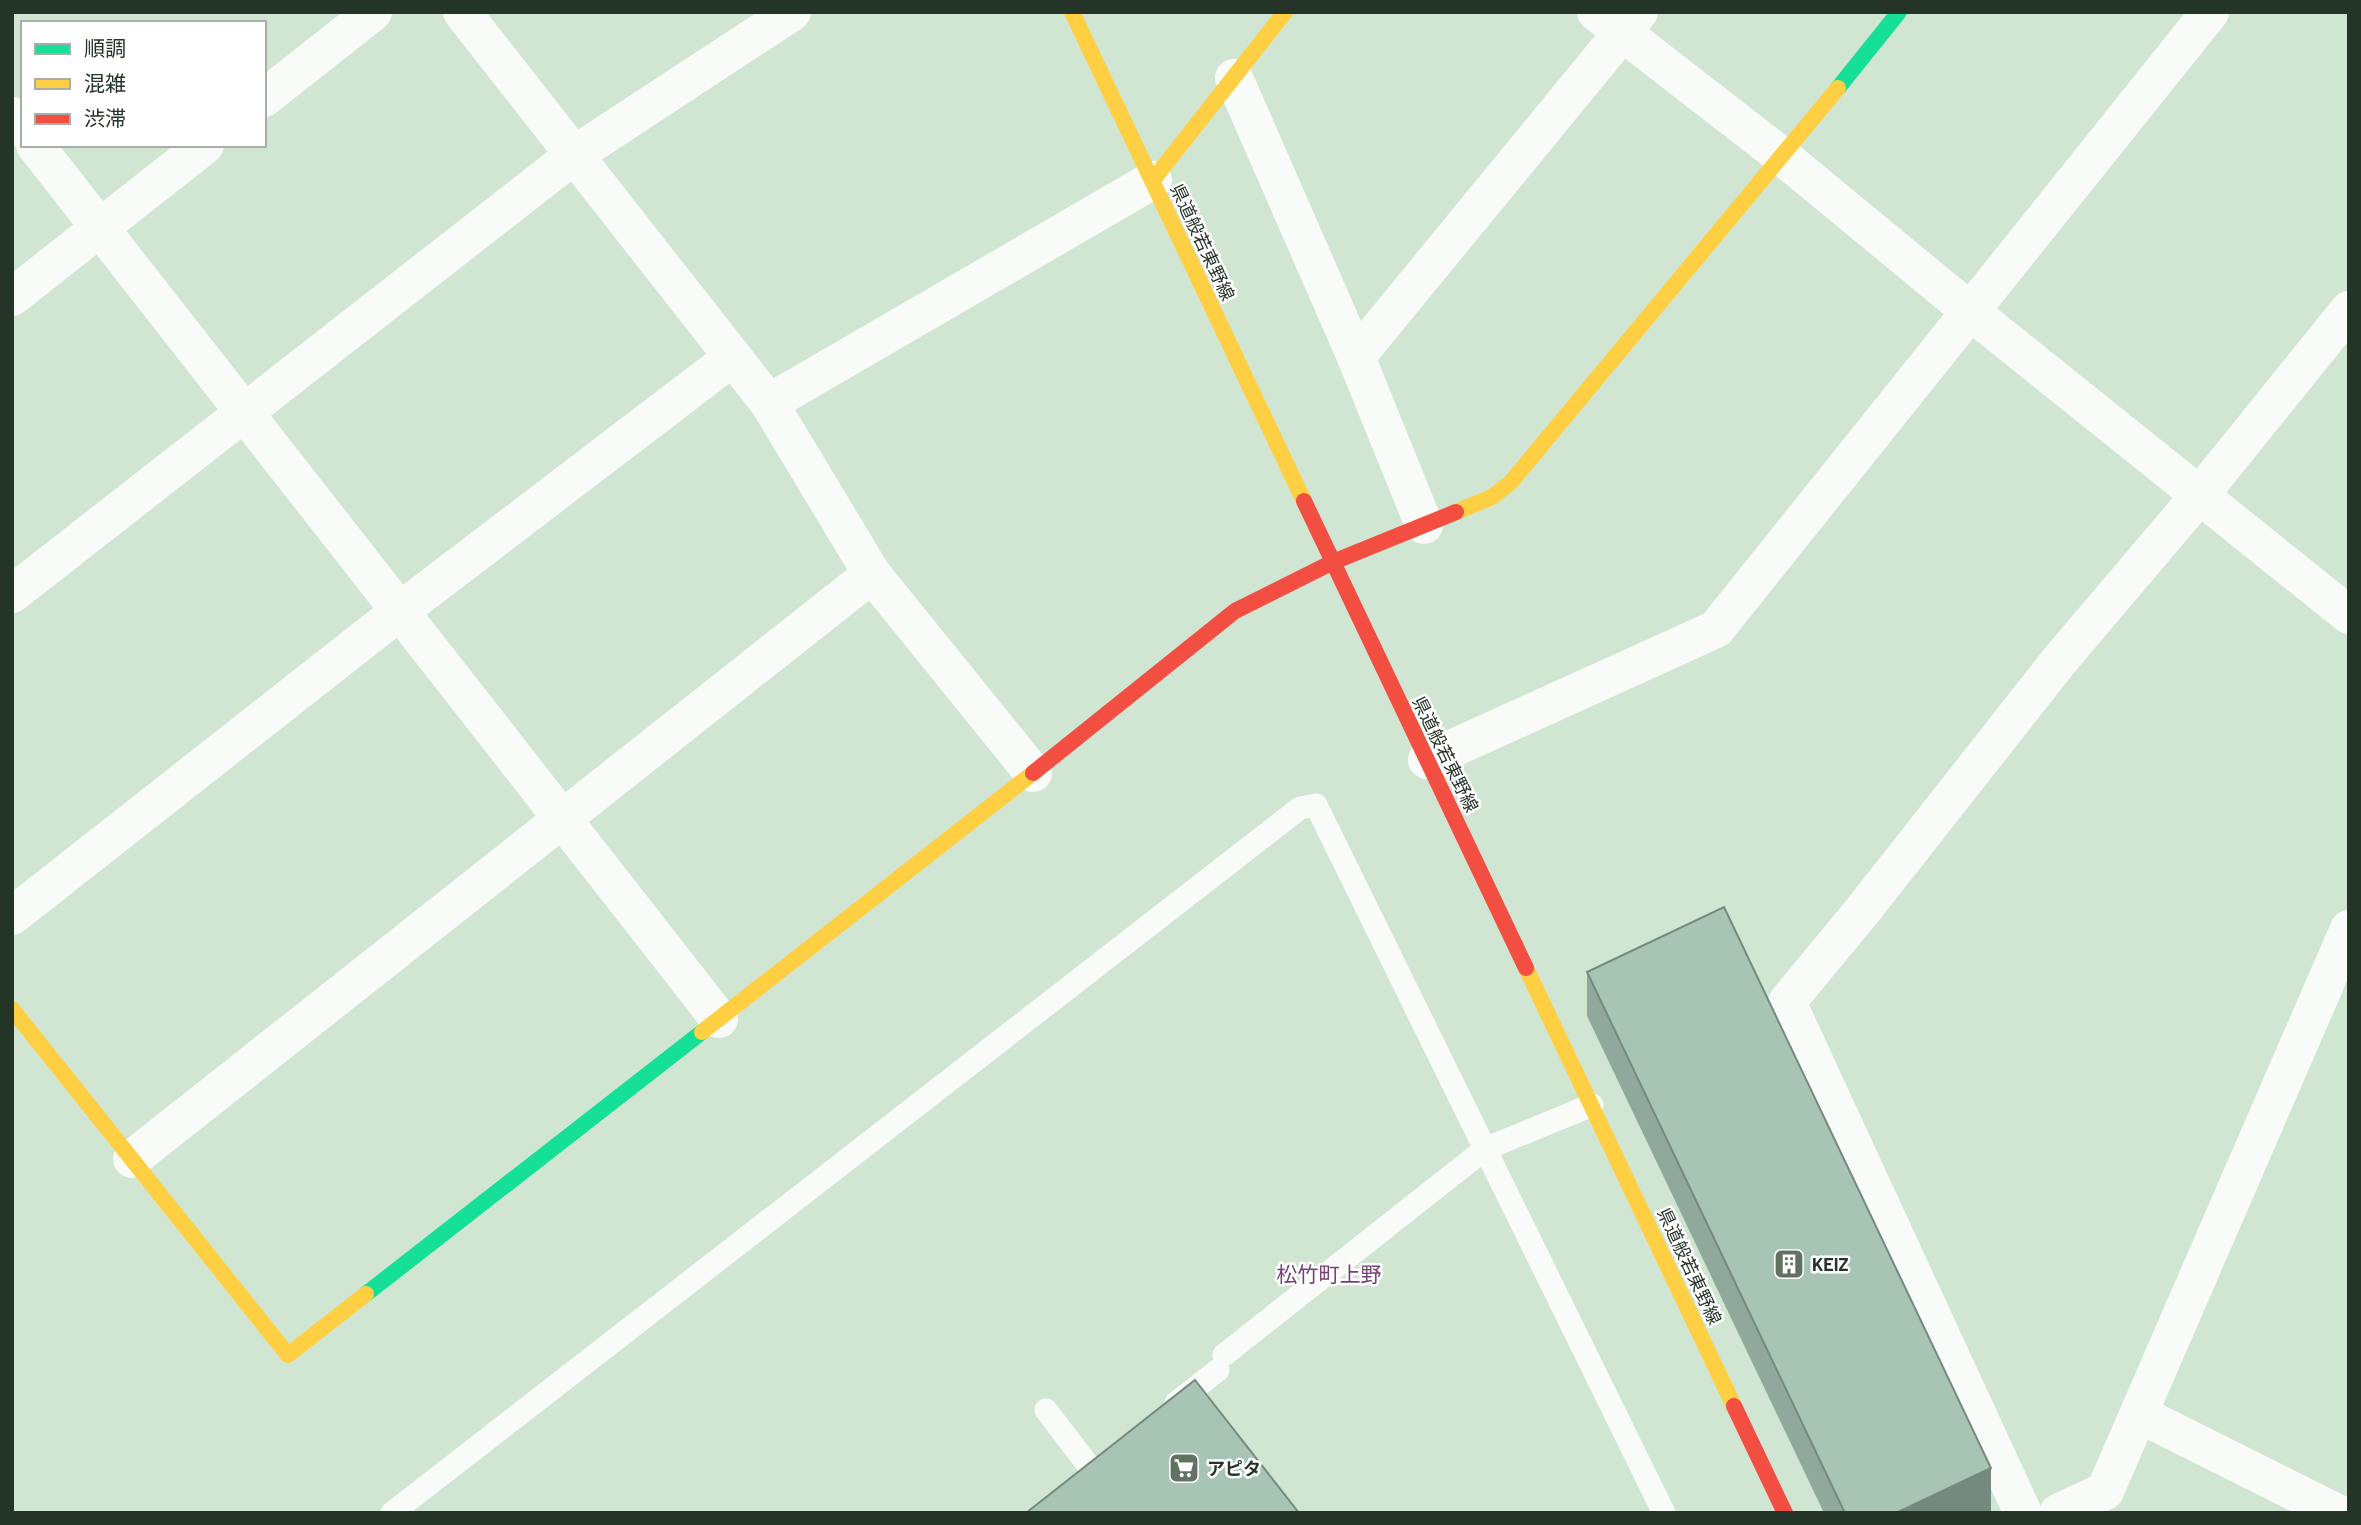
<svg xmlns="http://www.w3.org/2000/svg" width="2361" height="1525" font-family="Barlow,'Noto Sans JP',sans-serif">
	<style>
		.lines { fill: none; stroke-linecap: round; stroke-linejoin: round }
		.lane { stroke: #f8fbf8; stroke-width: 23 }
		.street { stroke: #f8fbf8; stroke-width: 38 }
		.fast { stroke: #16e098; stroke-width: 16 }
		.slow { stroke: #ffcf43; stroke-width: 16 }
		.jam { stroke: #f24e42; stroke-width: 16 }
		.wall { fill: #90a99c }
		.shaded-wall { fill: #76897f }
		.building { fill: #a8c4b5; stroke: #76897f; stroke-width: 2 }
		.labels { text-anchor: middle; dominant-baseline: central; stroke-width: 5; stroke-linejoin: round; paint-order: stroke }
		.street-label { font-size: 18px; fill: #243426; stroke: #fff }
		.poi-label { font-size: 18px; font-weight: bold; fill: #243426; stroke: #fff; text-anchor: start }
		.quarter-label { font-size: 21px; fill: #754274; stroke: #fff }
	</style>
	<rect width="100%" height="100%" fill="#d0e6d2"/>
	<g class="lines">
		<g class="lane">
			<polyline points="1224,1355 1485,1149 1592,1105"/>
			<polyline points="1176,1403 1218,1370"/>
			<polyline points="1046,1410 1091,1469"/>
			<polyline points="392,1513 1300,808 1316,805 1664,1513"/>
		</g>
		<g class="street">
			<polyline points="462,12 769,403 872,574 1033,773"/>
			<polyline points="1596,12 1783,157 1971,312 2349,615"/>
			<polyline points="1234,78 1356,357 1424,525"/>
			<polyline points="264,98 373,12"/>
			<polyline points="12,116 23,129"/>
			<polyline points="35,145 719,1019"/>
			<polyline points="12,297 205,145"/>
			<polyline points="1356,357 1639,12"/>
			<polyline points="769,403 1153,180"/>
			<polyline points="12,594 574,155 792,12"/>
			<polyline points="1427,760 1716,629 2210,12"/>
			<polyline points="12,916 400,611 733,357"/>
			<polyline points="132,1159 872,574"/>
			<polyline points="2139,1414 2337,1513"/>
			<polyline points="2023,1513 1787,1002 1863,910 2059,661 2199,496 2349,310"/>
			<polyline points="2058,1513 2105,1491 2349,929"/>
		</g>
		<g class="fast">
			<polyline points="1838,88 1899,12"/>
			<polyline points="366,1294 702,1032"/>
		</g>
		<g class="slow">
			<polyline points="1072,12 1304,501"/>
			<polyline points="1153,180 1285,12"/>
			<polyline points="1456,512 1492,497 1511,482 1838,88"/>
			<polyline points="1526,968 1734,1406"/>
			<polyline points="12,1009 288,1355 366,1294"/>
			<polyline points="702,1032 1033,773"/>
		</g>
		<g class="jam">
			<polyline points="1304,501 1526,968"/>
			<polyline points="1033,773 1235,611 1333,562 1456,512"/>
			<polyline points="1734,1406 1785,1513"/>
		</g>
	</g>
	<polygon class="wall" points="1587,972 1991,1512 1989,1513 1824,1513 1587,1016"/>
	<polygon class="shaded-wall" points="1991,1468 1991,1512 1989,1513 1896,1513"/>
	<g class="building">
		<polygon points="1724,907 1991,1468 1896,1513 1845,1513 1587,972"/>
		<polygon points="1195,1380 1299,1513 1026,1513"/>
	</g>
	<defs>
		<g id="building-square" transform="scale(1.575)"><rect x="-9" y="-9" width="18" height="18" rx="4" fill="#607262" stroke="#fff"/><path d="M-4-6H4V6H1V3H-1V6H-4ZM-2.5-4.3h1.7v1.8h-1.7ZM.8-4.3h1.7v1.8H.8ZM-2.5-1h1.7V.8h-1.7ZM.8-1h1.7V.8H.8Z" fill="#fff"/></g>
		<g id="supermarket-square" transform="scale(1.575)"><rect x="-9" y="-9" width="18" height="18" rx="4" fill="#607262" stroke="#fff"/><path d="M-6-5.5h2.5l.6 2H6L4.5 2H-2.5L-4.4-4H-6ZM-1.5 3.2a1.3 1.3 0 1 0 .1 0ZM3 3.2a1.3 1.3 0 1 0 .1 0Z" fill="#fff"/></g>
	</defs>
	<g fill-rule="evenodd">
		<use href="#building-square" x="1789" y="1264"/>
		<use href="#supermarket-square" x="1184" y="1468"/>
	</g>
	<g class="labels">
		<g class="street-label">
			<text transform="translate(1203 242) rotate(65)">県道般若東野線</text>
			<text transform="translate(1446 754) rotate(64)">県道般若東野線</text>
			<text transform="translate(1690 1266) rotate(65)">県道般若東野線</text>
		</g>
		<g class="poi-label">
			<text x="1812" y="1264">KEIZ</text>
			<text x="1207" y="1468">アピタ</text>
		</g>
		<g class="quarter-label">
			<text x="1329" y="1273">松竹町上野</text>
		</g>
	</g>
	<rect width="2361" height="1525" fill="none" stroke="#243426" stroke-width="28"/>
	<rect x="21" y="21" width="245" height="126" fill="#ffffff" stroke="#a7aea8" stroke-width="2"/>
	<rect x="35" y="44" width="35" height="10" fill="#16e098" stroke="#a7aea8" stroke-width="2"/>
	<text x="84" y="56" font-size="21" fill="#243426">順調</text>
	<rect x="35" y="79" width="35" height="10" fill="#ffcf43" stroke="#a7aea8" stroke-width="2"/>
	<text x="84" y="91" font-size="21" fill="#243426">混雑</text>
	<rect x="35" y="114" width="35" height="10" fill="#f24e42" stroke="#a7aea8" stroke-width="2"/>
	<text x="84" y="126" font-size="21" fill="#243426">渋滞</text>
</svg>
